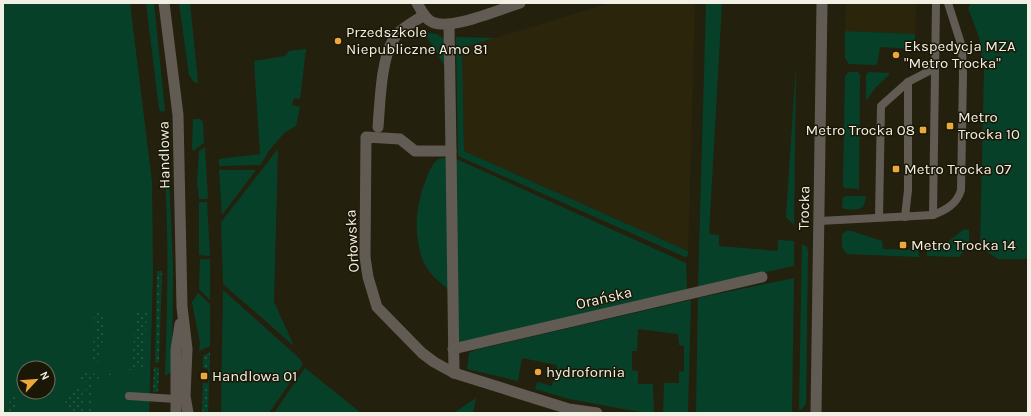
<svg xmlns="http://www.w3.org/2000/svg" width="1031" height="416" font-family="Karla,sans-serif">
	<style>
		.built { fill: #2b250c }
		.green { fill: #074029; fill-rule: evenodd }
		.garden { fill: url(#garden-dots) }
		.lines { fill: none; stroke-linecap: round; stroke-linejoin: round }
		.service { stroke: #625b54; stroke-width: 8 }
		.minor { stroke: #625b54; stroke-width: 11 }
		.tertiary { stroke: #625b54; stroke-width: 11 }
		.poi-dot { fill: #eca93a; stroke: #1b1706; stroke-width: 1.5 }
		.labels { text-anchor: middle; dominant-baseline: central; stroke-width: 3; stroke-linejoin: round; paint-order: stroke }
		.poi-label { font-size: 15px; fill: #f2efe4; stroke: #1b1706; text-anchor: start }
		.street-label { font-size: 15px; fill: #f2efe4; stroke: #1b1706 }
	</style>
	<defs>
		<pattern id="garden-dots" width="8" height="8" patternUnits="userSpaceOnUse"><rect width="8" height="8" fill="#074029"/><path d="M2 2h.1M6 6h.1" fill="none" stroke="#2c5c48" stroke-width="1.8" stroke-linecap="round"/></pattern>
	</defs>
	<rect width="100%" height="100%" fill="#24200e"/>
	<g class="built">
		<polygon points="610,3 695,3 688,251 464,151 462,48"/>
		<polygon points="846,3 916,3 915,34 845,31"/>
	</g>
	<g class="green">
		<path d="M3,3H130L152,182L153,272L149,413H3ZM24,368H48V392H24Z"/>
		<polygon points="146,3 154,4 165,111 161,112 159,109"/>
		<polygon points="179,3 190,3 198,83 194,82 189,75"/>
		<polygon points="706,3 722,3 709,234 719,235 719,246 778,251 778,240 794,241 794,266 698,287"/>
		<polygon points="971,3 1026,3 1028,5 1028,259 998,259 980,247 984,71 979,37 968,8"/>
		<polygon points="845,31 915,34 915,49 880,47 877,65 849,64 845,58"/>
		<polygon points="424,32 436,34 444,38 444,65"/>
		<polygon points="456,37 494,38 462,48 464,151 688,251 688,256 685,257 458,156"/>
		<polygon points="306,49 300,99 294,98 292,105 300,107 296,126 285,132 267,153 268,153 260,165 219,166 219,159 260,154 254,61 285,56 289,51"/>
		<polygon points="796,65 794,225 786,217"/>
		<polygon points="849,72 858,72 860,75 859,189 845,188 843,186 845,76"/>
		<polygon points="869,72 889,73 889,75 876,87 866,101 866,75"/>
		<polygon points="193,119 200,119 203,122 204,143 193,151 192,148"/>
		<path d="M162,121H166L167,133L173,266L172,371L167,375H165C168,291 170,208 160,124Z"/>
		<polygon points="205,147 208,199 199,199 197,182 199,151"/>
		<polygon points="278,149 274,302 294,346 223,284 221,222"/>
		<path d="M441,158H447L449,290C439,282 426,271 422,258C413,230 416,204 427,177C430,170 433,161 441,158Z"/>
		<polygon points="454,158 686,263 687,291 457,343"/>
		<polygon points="219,170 256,170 222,215"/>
		<path d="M845,196H865L866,198L863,207C855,211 850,210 842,208L843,198Z"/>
		<polygon points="199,202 207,202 210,256 199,255"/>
		<polygon points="964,229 969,230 969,245 959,257 927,256 927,245 945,244"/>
		<polygon points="847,231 852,231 882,241 883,249 918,250 919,257 847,254 842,247 842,234"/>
		<polygon points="802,244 807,247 808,252 806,404 802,409 799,410"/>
		<polygon points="200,259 210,259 210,300 199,289"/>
		<polygon points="794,278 792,413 696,413 698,298"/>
		<polygon points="223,290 299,358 303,364 269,413 221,413"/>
		<polygon points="198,293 210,304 210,346 199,351 200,343 192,302"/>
		<polygon points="691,300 688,413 663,413 664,383 679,383 679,372 684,371 684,346 679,345 678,334 638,329 637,351 632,351 632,370 638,371 638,384 653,384 654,413 645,413 569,399 535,389 537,382 552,386 557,365 522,358 518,381 467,369 469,353 475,350"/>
		<polygon points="305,368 361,413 274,413"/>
		<polygon points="476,398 473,413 454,413"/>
	</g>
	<g class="garden">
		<polygon points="157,271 162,271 159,362 155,363"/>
		<path d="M139,310L147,313L143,365L149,364L148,365L81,383L79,380L84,370C100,379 115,373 132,368L136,311Z"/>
		<polygon points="102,311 104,335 98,362 91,360 95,333 94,312"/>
		<polygon points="210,352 208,413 202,413 203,383 208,383 208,369 203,368 203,356"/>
		<polygon points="154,367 159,368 158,392 153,392"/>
		<polygon points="91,384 94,413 88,413 86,386"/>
		<polygon points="82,387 84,413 77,413 67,409 65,403 73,391"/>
		<polygon points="13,396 17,398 16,410 12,413 4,413"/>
	</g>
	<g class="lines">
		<g class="service">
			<polyline points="933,215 936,3"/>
			<polyline points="879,217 881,106 908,82 935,68"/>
			<polyline points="905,217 908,190 908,82"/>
			<path d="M819,221L933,215C946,210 957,204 961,190L963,73L962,47L948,3"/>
			<polyline points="129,396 176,399"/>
		</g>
		<g class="minor">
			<path d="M417,3C421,10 425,19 432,22C451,31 500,9 520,3"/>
			<polyline points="449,25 451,151 415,151 400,139 366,137 365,257 368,277 377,307 422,353 434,362 454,373 569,409 597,413"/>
			<path d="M378,127C380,103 381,60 393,40C399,29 414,22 424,15"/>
			<polyline points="451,151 454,373"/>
			<polyline points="453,349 762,277"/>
		</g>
		<g class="tertiary">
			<polyline points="164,3 178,115 182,307 187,349 185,396 188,413"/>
			<polyline points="176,413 176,350 180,324"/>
			<polyline points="816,413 822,3"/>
		</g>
	</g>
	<g class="poi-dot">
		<circle cx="338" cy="41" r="4"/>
		<circle cx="896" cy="55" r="4"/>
		<rect x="946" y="122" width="8" height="8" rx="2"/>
		<rect x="919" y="126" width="8" height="8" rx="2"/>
		<rect x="892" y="165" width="8" height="8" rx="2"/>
		<rect x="899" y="241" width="8" height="8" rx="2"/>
		<circle cx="538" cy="372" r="4"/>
		<rect x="200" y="372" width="8" height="8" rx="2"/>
	</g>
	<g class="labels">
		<g class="poi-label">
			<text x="346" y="32">Przedszkole<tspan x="346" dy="17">Niepubliczne Amo 81</tspan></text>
			<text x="904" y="46">Ekspedycja MZA<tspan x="904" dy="17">"Metro Trocka"</tspan></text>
			<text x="958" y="117">Metro<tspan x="958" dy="17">Trocka 10</tspan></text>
			<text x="915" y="130" text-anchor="end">Metro Trocka 08</text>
			<text x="904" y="169">Metro Trocka 07</text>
			<text x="911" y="245">Metro Trocka 14</text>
			<text x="546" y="372">hydrofornia</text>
			<text x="212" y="376">Handlowa 01</text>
		</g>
		<g class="street-label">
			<text transform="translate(164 155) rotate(-91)">Handlowa</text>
			<text transform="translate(804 208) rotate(-89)">Trocka</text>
			<text transform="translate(352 241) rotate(-93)">Orłowska</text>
			<text transform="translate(604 298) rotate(-13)">Orańska</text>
		</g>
	</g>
	<rect width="1031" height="416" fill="none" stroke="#f2efe4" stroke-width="8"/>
	<g transform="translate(36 380) rotate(64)"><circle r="19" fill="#1b1706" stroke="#716d5f"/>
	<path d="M0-3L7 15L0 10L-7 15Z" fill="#eca93a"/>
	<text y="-6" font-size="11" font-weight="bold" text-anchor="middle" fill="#f2efe4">N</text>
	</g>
</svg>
